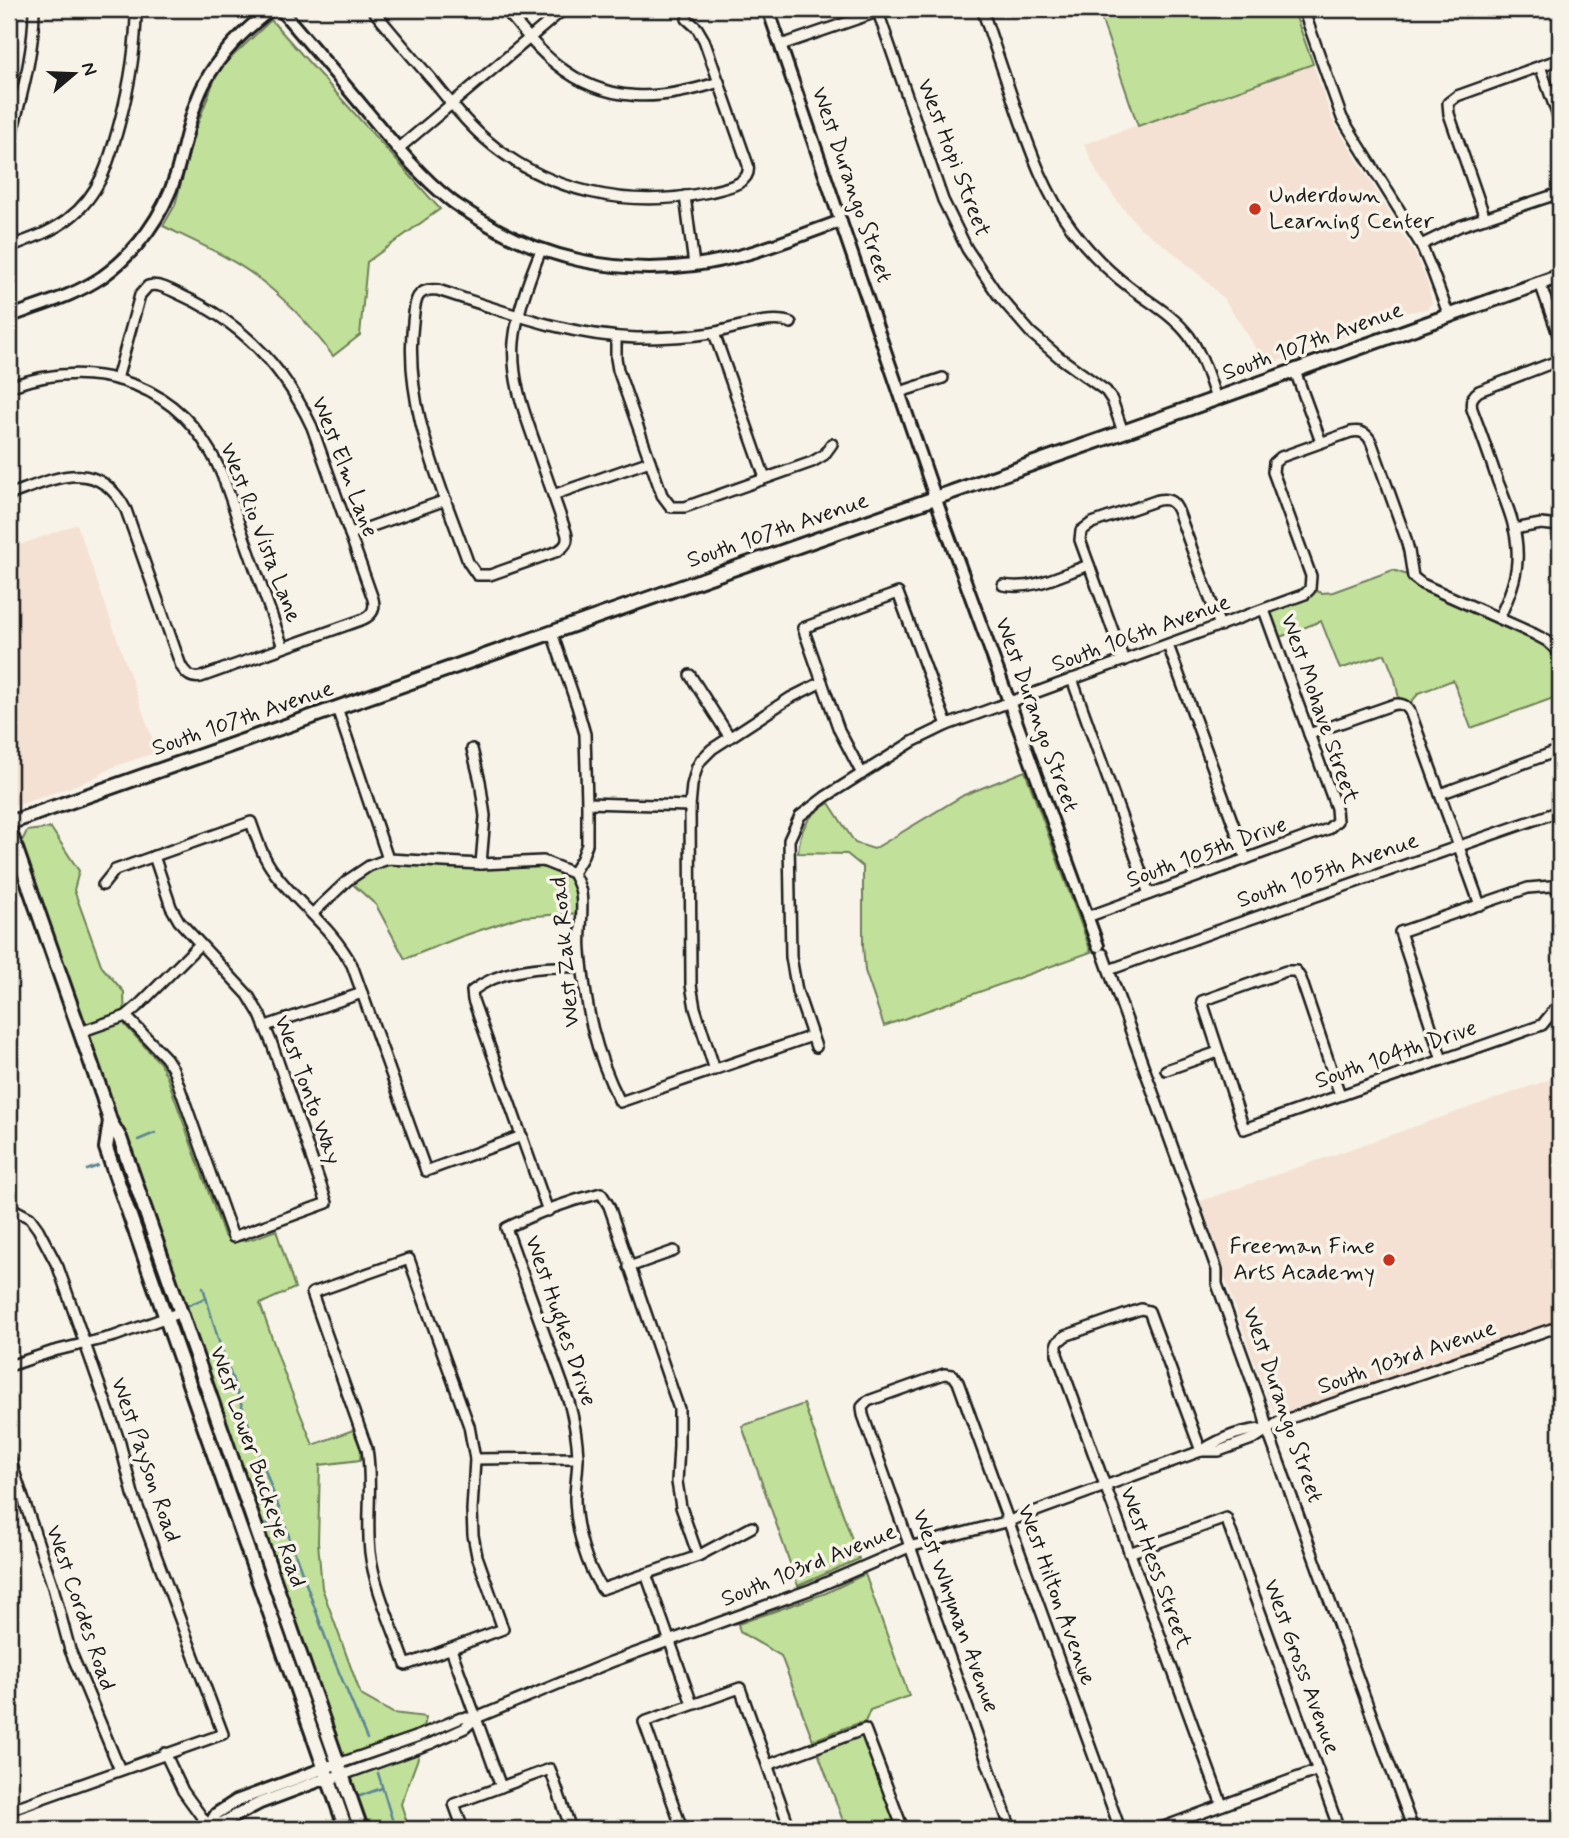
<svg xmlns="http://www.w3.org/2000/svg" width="1569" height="1838" font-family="Mynerve,sans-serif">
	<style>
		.built { fill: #f4e1d3 }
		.green { fill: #c1e099; stroke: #6e7e5a; stroke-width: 2 }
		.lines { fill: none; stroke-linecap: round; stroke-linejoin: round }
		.stream { stroke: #5b8595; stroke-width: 2.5 }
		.minor-casing { stroke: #1c1c1c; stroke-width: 14 }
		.tertiary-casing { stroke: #1c1c1c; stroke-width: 16 }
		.secondary-casing { stroke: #1c1c1c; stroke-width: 18 }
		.minor { stroke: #f7f3e8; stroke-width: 9 }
		.tertiary { stroke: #f7f3e8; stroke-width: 10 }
		.secondary { stroke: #f7f3e8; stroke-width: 12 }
		.poi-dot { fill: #c8321e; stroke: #f7f3e8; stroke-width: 2.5 }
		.labels { text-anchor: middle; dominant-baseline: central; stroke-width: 7; stroke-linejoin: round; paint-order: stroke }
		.street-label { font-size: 23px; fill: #1c1c1c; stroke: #f7f3e8 }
		.poi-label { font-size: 23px; fill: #1c1c1c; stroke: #f7f3e8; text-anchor: start }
	</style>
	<rect width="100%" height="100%" fill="#f7f3e8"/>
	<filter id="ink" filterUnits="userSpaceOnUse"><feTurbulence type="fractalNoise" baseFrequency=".0143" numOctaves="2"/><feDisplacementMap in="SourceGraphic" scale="14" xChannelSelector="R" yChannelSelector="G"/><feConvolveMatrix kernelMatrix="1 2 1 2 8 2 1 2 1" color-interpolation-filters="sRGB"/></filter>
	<g filter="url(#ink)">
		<g class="built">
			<polygon points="1313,64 1332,119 1414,252 1428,284 1432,303 1427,309 1397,314 1372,323 1345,337 1264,366 1251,340 1223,298 1206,281 1173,252 1140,228 1118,202 1097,173 1084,144"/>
			<polygon points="77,524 157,752 113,767 90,780 18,805 11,804 9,801 9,549"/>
			<polygon points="1560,1076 1560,1319 1287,1414 1274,1412 1270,1405 1198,1202"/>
		</g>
		<g class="green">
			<polygon points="1098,9 1293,9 1313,64 1138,126"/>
			<path d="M271,20L440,209L367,262L360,335L333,356C310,325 285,298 254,275C226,255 194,241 163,226L175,205L195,131L218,70Z"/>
			<polygon points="1393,570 1413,577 1534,634 1560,653 1560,708 1556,697 1471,728 1453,680 1419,693 1407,707 1400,704 1395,679 1385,654 1340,669 1321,621 1275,639 1264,610 1310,589 1322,593 1333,592"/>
			<path d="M1025,771L1091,952L884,1026L865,971L863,945V867L847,854L798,853C800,829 807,815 829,803L855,843L874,849L964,795Z"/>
			<path d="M51,828L79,871L74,890L102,967L124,992L125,1025L160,1063L167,1077L224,1235C240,1248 259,1236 276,1230L295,1288L260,1304L286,1378L313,1445L353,1430L361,1450L360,1460L320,1465L318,1542L322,1588L361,1695L393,1713L426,1717L418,1758L401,1804L409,1829H370L311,1668L21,843L27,831Z"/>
			<polygon points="388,859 543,861 573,873 581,913 519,917 460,937 405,959 376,905 348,880"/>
			<polygon points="804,1404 859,1559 798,1586 742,1426"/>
			<path d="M865,1574L909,1696L870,1710L865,1722C854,1723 826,1736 813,1740L781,1656L740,1632L738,1624L826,1593Z"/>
			<polygon points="865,1729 903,1829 846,1829 816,1747"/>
		</g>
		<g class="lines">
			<g class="stream">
				<polyline points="138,1140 155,1133"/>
				<polyline points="87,1170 98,1166"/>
				<polyline points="203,1287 219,1342 331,1653 367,1739"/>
				<polyline points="186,1306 206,1298"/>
				<polyline points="264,1525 282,1519"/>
				<polyline points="378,1773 395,1829"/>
				<polyline points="360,1796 382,1788"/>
			</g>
			<g class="minor-casing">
				<g id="minor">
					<path d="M372,9C392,33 413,58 434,82C450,102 465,121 484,138C545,192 630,210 709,192C724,188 752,185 748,165L704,40L697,28L687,19"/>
					<path d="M505,9C521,28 536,48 556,64C606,105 661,101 719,82"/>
					<polyline points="877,9 943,200 967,249 998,295 1031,333 1059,357 1106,391 1112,400 1123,432"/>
					<path d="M982,9C993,42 1005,76 1016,109C1031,152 1045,193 1072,229C1089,252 1109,272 1132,289C1152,304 1173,315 1189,336C1202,355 1209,377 1216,399"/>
					<polyline points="1303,9 1342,118 1421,245 1433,273 1449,316"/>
					<polyline points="781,45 886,9"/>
					<polyline points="1540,66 1560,122"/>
					<polyline points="9,94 21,97"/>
					<path d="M9,145C20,100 34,56 34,9"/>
					<polyline points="398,149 564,9"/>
					<polyline points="685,196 694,265"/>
					<polyline points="1485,218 1449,114 1448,103 1457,96 1560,59"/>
					<polyline points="9,228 15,245"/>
					<polyline points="1421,245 1460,226 1560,193"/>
					<path d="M9,247C29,239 50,233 68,219C101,194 110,159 120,121C130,84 136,47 136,9"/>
					<path d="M541,250C529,279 517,311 514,342C511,379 524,412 536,446C546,475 556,503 566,532C569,541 566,546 558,551L490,575H477L468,562C441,485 403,406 413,322C415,304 414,287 438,290C503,311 568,336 637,338C662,338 687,337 712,333C734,329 770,315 791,323"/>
					<polyline points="1540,283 1560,340"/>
					<polyline points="714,333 765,478"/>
					<polyline points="616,337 616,358 618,370 662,495 671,507 685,507 812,462 824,455 832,444"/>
					<polyline points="1295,371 1321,442"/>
					<path d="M9,387C85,359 167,377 210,451C224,474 231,501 240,526C254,566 269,607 283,647"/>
					<polyline points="900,392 943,378"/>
					<path d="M9,495C53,479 97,455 126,510L181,666C186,674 191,679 201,677L361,620C371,616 376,610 373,599L312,427C285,369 242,323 183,296C172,291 160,283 148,286L140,295L117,379"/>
					<polyline points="553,495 650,461"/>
					<polyline points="1514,529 1541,524 1560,526"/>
					<polyline points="350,534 446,500"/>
					<path d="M1003,585C1033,591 1062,574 1089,565"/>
					<path d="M1499,618C1508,600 1516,581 1517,561C1519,533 1508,507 1498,482C1490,458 1481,433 1472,409C1470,401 1472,396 1479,391L1560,360"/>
					<polyline points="552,633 577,706 585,734 587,803 587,844 582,858 573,873"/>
					<polyline points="1168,645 1246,859"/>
					<path d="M1124,661L1080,540L1081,531L1092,523L1158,500C1168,498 1174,501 1178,511L1220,626"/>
					<polyline points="690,675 729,736"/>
					<polyline points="1072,679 1149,894"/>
					<polyline points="337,708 388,859"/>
					<path d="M1309,734L1392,705C1401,702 1408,706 1411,714L1480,905"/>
					<polyline points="472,749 480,781 485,816 481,864"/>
					<polyline points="862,774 839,730 803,628 898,593 947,725"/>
					<polyline points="1440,794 1560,750"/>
					<polyline points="587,803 690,806"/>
					<path d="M573,873C576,879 580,886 581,893C584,912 579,933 581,952C586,1009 594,1050 620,1102L812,1036"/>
					<path d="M103,885L115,870L251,822C257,839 263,858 274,872C299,906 331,926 352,965L426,1171L522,1136"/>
					<polyline points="313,913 348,880 369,866 388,859 481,864 543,861 573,873"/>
					<polyline points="1087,917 1328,829 1337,821 1336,808 1264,610"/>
					<polyline points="1103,954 1217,1270 1217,1284 1263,1412 1267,1429 1413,1829"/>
					<polyline points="1109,970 1216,931 1560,811"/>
					<polyline points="126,1016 166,1058 173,1069 233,1237 327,1203 272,1044 260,1015 248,995 179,921 171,907 154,856"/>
					<polyline points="266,1026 362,993"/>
					<polyline points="80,1032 126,1016 139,1005 200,944"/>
					<path d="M816,1047L797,991L791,957L789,840L800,816L825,797L912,742L947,725L1305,594L1310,589L1311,576L1273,472L1274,463L1281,457L1351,432C1362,430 1368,434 1372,444L1405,536L1409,551L1413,577L1422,584L1534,634L1547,641L1560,653"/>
					<polyline points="1442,1060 1400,932 1528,888 1551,886 1560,889"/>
					<polyline points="715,1070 695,1008 691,985 690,806 692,785 697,767 701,760 712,749 790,698 822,682"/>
					<polyline points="1166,1070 1218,1052"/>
					<polyline points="1340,1095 1301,979 1296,971 1286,971 1202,1001 1244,1129 1542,1025 1555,1009"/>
					<path d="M548,1211L473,1000L472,991C502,968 545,966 582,967"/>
					<path d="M409,1259L469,1426L475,1459L472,1510L473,1535L477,1556L503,1629L406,1665C394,1630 374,1588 370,1552C366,1518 373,1483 367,1449L312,1293Z"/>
					<polyline points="629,1267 674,1251"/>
					<polyline points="9,1366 54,1351 115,1336 181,1312"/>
					<polyline points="1201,1451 1149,1311 1141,1309 1065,1336 1057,1343 1057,1354 1222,1805"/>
					<polyline points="1203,1451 1219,1451 1255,1438 1279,1422 1560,1326"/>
					<polyline points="9,1456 53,1587 70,1650 120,1770"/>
					<polyline points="475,1459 578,1458"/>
					<polyline points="1129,1553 1226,1518 1339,1829"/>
					<path d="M698,1556L681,1507L677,1482L679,1446V1409L609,1206L601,1193C569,1201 536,1213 506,1228L569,1402C574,1420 577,1438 578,1456C578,1471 575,1486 575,1500C576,1530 586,1565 602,1589L698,1556L752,1527"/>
					<polyline points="646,1574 692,1704"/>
					<polyline points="451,1649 501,1787"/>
					<polyline points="165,1753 183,1791 209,1827"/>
					<polyline points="768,1765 865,1729 903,1829"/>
					<polyline points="332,1766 416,1737 461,1718 476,1718"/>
					<path d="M337,1777L432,1743L465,1728L476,1718L611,1662L812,1589L909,1547L1009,1521L1201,1451C1221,1438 1243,1429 1267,1429"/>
					<polyline points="9,1810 223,1734 133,1494 120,1443 58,1267 38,1229 30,1218 15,1210"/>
					<polyline points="463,1829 454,1804 550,1769 571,1829"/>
					<polyline points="682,1829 644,1722 740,1688 790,1829"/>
					<polyline points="1011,1829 863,1415 862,1407 868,1401 944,1374 953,1375 958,1382 1120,1829"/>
					<polyline points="1158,1829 1318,1770"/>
				</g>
			</g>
			<g class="tertiary-casing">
				<g id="tertiary">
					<path d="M280,9C310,44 340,79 369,114C394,144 419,175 449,199C457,206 467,211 476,217C541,259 617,275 694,265C744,259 793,238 841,221"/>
					<polyline points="768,9 943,520 1098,946"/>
					<path d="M9,317C40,305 74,296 102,277C137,252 163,216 176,175C185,144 190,112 204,84C220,53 245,30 271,9"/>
					<polyline points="209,1827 224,1822 260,1803 319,1781 335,1777"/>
					<polyline points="207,1829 216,1814 236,1801 330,1766"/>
				</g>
			</g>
			<g class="secondary-casing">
				<g id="secondary">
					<polyline points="9,823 1123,432 1560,276"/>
					<polyline points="9,829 103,1097 110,1121 120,1138 361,1829"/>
					<polyline points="110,1121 106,1148 346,1829"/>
				</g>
			</g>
			<use href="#minor" class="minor"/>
			<use href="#tertiary" class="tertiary"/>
			<use href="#secondary" class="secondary"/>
		</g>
	</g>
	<g class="poi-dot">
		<circle cx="1255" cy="209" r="7"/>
		<circle cx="1389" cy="1260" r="7"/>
	</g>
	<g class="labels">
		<g class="street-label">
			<text transform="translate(953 158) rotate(69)">West Hopi Street</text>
			<text transform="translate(851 185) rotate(71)">West Durango Street</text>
			<text transform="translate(1313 342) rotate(-20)">South 107th Avenue</text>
			<text transform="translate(344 467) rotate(69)">West Elm Lane</text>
			<text transform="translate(778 531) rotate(-19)">South 107th Avenue</text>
			<text transform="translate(260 533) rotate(69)">West Rio Vista Lane</text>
			<text transform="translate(1141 634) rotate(-20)">South 106th Avenue</text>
			<text transform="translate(1319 709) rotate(71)">West Mohave Street</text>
			<text transform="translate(1036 715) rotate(70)">West Durango Street</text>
			<text transform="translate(243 719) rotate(-19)">South 107th Avenue</text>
			<text transform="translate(1207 853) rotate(-20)">South 105th Drive</text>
			<text transform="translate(1328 871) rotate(-19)">South 105th Avenue</text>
			<text transform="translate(566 952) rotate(-95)">West Zak Road</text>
			<text transform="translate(1396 1055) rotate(-19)">South 104th Drive</text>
			<text transform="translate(307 1090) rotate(70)">West Tonto Way</text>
			<text transform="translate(560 1321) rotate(71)">West Hughes Drive</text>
			<text transform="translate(1407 1358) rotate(-19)">South 103rd Avenue</text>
			<text transform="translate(1282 1405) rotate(71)">West Durango Street</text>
			<text transform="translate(145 1460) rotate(71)">West Payson Road</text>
			<text transform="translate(257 1467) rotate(71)">West Lower Buckeye Road</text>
			<text transform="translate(809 1566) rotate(-22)">South 103rd Avenue</text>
			<text transform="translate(1155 1568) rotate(70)">West Hess Street</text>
			<text transform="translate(1056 1595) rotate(70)">West Hilton Avenue</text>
			<text transform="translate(80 1608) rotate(71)">West Cordes Road</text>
			<text transform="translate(955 1611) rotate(70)">West Whyman Avenue</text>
			<text transform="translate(1301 1667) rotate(70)">West Gross Avenue</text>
		</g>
		<g class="poi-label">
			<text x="1269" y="196">Underdown<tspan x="1269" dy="26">Learning Center</tspan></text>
			<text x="1375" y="1247" text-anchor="end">Freeman Fine<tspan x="1375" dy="26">Arts Academy</tspan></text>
		</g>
	</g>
	<rect width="1569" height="1838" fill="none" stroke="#f7f3e8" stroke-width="35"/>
	<rect x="18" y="18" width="1534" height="1803" fill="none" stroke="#1c1c1c" stroke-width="2.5" filter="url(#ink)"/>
	<g transform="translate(74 74) rotate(71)" stroke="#f7f3e8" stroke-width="5" paint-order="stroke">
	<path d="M0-5L12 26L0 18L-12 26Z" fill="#1c1c1c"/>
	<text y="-10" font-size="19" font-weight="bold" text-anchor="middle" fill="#1c1c1c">N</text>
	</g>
</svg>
